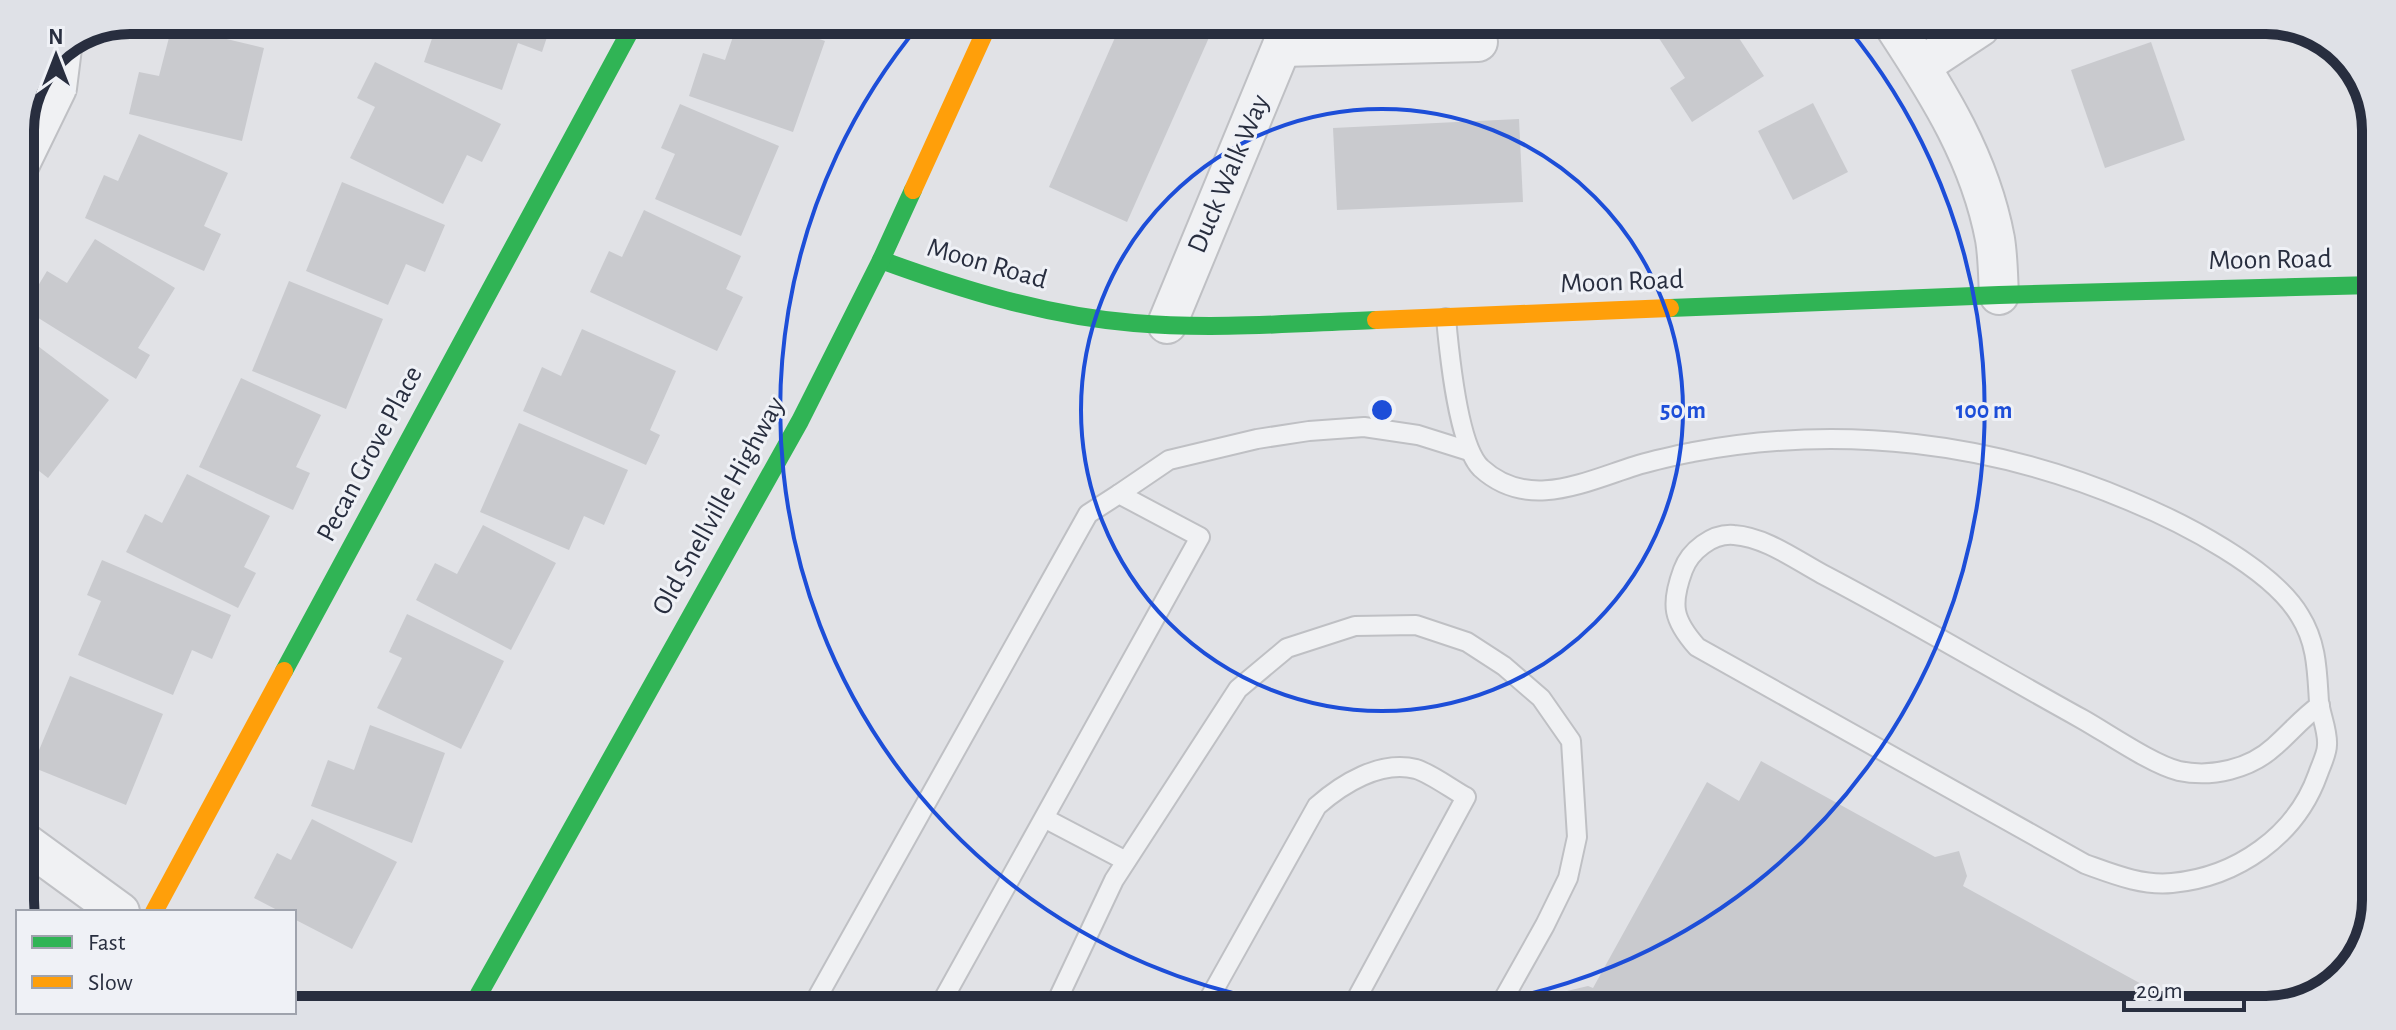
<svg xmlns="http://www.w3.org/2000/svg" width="2396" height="1030" font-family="'Alegreya Sans',sans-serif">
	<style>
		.building { fill: #c9cace }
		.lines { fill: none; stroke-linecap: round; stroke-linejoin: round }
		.lane-casing { stroke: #bfc0c4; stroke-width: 22 }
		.street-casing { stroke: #bfc0c4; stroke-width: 42 }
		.lane { stroke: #f0f1f3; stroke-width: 18 }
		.street { stroke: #f0f1f3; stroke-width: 38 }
		.fast { stroke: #30b455; stroke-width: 18 }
		.slow { stroke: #ff9f0a; stroke-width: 18 }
		.ring { fill: none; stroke: #1d4ed8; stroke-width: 4 }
		.labels { text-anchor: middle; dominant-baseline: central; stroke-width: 6; stroke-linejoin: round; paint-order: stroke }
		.street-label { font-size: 28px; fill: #282e3f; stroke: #eff1f6 }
		.rim { fill: none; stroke: #282e3f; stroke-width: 10 }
		.centre { fill: #1d4ed8; stroke: #eff1f6; stroke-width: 4 }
		.ring-label { font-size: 24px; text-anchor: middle; font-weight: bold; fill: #1d4ed8; stroke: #eff1f6; stroke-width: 6; stroke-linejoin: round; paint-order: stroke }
	</style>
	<rect width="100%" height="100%" fill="#e1e2e6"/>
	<g class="building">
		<polygon points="438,21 552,22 542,52 518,43 502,90 424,62"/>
		<polygon points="738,22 771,22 825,41 793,132 689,96 703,53 725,60"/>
		<polygon points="810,23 836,23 832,32"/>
		<polygon points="1121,24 1215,24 1127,222 1049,187"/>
		<polygon points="172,26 264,48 242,141 129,114 139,72 159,76"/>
		<polygon points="1651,26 1731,26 1764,76 1692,122 1670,88 1685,78"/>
		<polygon points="2151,42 2185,140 2105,168 2071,70"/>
		<polygon points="375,62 501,124 482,162 467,155 443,204 350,158 375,107 357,98"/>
		<polygon points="1813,103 1848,172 1793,200 1758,131"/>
		<polygon points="680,104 779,146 741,236 655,199 675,154 661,148"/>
		<polygon points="1519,119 1523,202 1337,210 1333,128"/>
		<polygon points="139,134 228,173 204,226 221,234 204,271 85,218 104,175 118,181"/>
		<polygon points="342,182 445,225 425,272 406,264 388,305 306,271"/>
		<polygon points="644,210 741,256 726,289 743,297 717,351 590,292 609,251 622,257"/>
		<polygon points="95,239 175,288 138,348 150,355 136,379 24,309 47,271 67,283"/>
		<polygon points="289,281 383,319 346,409 252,371"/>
		<polygon points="582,329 676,371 650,430 660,435 646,465 523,411 542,367 561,376"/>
		<polygon points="26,337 109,400 48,478 20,456 20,344"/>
		<polygon points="241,378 321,415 296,467 310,473 293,510 199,467"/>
		<polygon points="519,423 628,470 604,525 584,516 569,550 480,512"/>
		<polygon points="187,474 270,516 244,567 256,573 238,608 126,552 145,514 162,523"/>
		<polygon points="20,497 39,500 22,598 20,598"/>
		<polygon points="483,525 556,563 511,650 416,600 435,563 457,574"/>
		<polygon points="102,560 231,615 212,659 192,650 173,695 78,655 101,601 87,595"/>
		<polygon points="407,614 504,661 461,749 377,708 402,658 389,652"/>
		<polygon points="70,676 163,714 126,805 32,767"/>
		<polygon points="370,725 445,753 412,843 311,806 328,760 354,770"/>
		<polygon points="1761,761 1935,857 1959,851 1967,876 1963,886 2156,992 2160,1010 1553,1007 1550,995 1588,986 1593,988 1707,782 1739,801"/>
		<polygon points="312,819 397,862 352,949 294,919 294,912 281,912 254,898 277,853 291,860"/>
	</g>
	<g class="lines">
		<g class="lane-casing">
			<g id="lane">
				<path d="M1446,318C1449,351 1458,446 1481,468C1528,511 1584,482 1635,466C1654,460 1674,456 1693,452C1841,424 1992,442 2130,501C2181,522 2272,568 2300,616C2317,643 2317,671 2319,702C2321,716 2328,731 2327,745C2327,754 2321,765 2318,774C2296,836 2237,877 2172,883C2142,886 2113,874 2085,864L1697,647C1673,620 1670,605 1683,570C1690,551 1712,533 1734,535C1765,537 1796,560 1822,574C1910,620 1995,671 2082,719C2107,733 2153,765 2179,771C2212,778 2250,769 2275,746C2291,732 2302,718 2320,705"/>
				<polyline points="1119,494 1169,460 1257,439 1309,431 1364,427 1418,435 1469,451"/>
				<polyline points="1046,819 1126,861"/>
				<polyline points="813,1005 1088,514 1119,494 1200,537 940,1005"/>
				<polyline points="1055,1005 1114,880 1238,689 1287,648 1355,626 1416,625 1467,642 1504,666 1541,698 1571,741 1577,837 1568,878 1545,925 1499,1007"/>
				<path d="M1205,1006L1317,806C1342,784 1380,760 1416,769C1430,773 1453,790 1466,797L1352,1007"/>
			</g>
		</g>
		<g class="street-casing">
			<g id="street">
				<path d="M1895,27C1939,94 1980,159 1995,239C1998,257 1998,277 1999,295"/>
				<polyline points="1282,47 1478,42"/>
				<polyline points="1921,66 1980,27"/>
				<polyline points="20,164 57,88 62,48"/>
				<polyline points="1167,324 1291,24"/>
				<polyline points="20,839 120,912"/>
			</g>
		</g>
		<use href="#lane" class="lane"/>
		<use href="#street" class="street"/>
		<g class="fast">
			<path d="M881,260C963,290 1047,316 1134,323C1214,330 1296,323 1376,320"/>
			<polyline points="1670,308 1999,295 2374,285"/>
			<polyline points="284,671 635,22"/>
			<polyline points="474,1003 800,421 881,260 913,190"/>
		</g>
		<g class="slow">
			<polyline points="913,190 989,23"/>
			<polyline points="1376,320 1670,308"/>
			<polyline points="154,912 284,671"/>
		</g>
	</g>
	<g class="ring">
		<circle cx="1382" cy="410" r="301"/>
		<path d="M1298 1006A602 602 0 0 1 921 23M1847 27A602 602 0 0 1 1461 1007"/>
	</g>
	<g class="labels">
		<g class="street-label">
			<text transform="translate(1229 174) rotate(-67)">Duck Walk Way</text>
			<text transform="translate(2270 260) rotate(-1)">Moon Road</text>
			<text transform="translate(987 264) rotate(16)">Moon Road</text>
			<text transform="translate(1622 282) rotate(-2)">Moon Road</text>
			<text transform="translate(370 454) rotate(-62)">Pecan Grove Place</text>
			<text transform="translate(719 506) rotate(-61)">Old Snellville Highway</text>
		</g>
	</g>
	<path d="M0 0H2396V1030H0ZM130 34H2266A96 96 0 0 1 2362 130V900A96 96 0 0 1 2266 996H130A96 96 0 0 1 34 900V130A96 96 0 0 1 130 34Z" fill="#dfe1e7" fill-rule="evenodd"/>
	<path class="rim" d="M130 34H2266A96 96 0 0 1 2362 130V900A96 96 0 0 1 2266 996H130A96 96 0 0 1 34 900V130A96 96 0 0 1 130 34Z"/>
	<circle cx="1382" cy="410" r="12" class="centre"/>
	<g class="ring-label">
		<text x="1683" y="418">50 m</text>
		<text x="1984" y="418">100 m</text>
	</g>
	<rect x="16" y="910" width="280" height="104" fill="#eff1f6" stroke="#9fa3ad" stroke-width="2"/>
	<rect x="32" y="936" width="40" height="12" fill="#30b455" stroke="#9fa3ad" stroke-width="2"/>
	<text x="88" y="950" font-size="24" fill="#282e3f">Fast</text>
	<rect x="32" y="976" width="40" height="12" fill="#ff9f0a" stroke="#9fa3ad" stroke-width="2"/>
	<text x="88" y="990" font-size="24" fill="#282e3f">Slow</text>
	<g transform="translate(56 56)" stroke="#eff1f6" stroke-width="6" paint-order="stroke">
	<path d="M0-6L14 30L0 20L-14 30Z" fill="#282e3f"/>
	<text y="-12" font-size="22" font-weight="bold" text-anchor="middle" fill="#282e3f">N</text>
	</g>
	<path d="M2124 998v12h120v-12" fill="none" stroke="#282e3f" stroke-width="4"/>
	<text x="2136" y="998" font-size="24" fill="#282e3f" stroke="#eff1f6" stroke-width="6" paint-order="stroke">20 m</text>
</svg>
